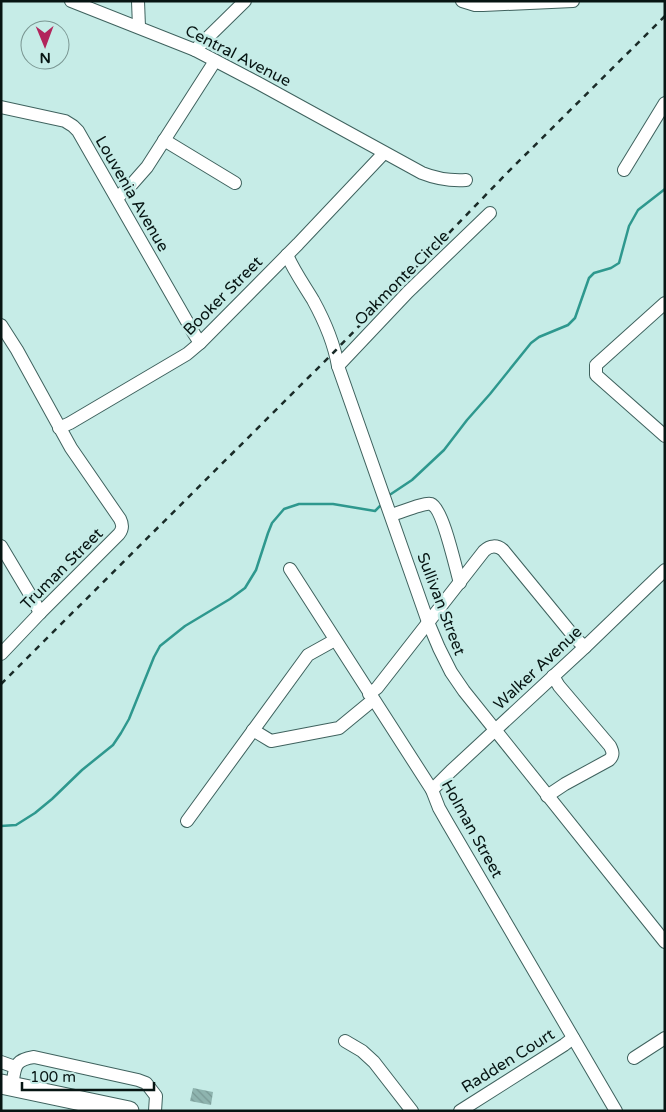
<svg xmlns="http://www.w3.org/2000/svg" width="666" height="1112" font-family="'Varela Round',sans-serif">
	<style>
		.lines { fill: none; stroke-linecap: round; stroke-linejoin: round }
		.stream { stroke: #2e988e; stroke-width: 2.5 }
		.building { fill: url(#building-back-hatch) }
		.minor-casing { stroke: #3f625e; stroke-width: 14 }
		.highway-casing { stroke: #3f625e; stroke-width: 21 }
		.minor { stroke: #fff; stroke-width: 12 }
		.highway { stroke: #fff; stroke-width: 19 }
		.rail { stroke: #1a2b28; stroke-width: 2.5; stroke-dasharray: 6 6; stroke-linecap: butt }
		.labels { text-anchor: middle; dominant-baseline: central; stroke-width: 5; stroke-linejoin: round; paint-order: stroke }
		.street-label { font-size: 16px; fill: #071513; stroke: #c6ece7 }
	</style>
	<defs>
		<pattern id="building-back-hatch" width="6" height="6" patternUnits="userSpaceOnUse" patternTransform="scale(1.25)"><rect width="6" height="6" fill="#8eb4af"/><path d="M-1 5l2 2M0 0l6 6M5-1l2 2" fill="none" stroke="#799a96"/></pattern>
	</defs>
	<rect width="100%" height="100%" fill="#c6ece7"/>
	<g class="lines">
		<g class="stream">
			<polyline points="391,494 412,480 444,450 467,420 490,394 531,343 539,337 568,325 575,318 589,278 594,273 611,268 619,263 629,226 638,210 665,189"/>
			<polyline points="1,826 16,825 35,813 52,799 82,770 113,745 121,733 129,719 154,657 160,646 185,626 230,599 245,588 256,570 268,533 272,523 284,509 299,504 333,504 375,511 380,506"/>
		</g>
	</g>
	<polygon class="building" points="193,1088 213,1092 211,1105 190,1101"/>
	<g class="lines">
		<g class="minor-casing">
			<g id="minor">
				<path d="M71,1L195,50L258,83L422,173C437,179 450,181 466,180"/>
				<polyline points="138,1 139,27"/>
				<polyline points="462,1 475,5 483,5 573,1"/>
				<polyline points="195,50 245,1"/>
				<polyline points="1,107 65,121 73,126 78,131 193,332 200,343"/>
				<polyline points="164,140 235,183"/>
				<polyline points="624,170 665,103"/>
				<polyline points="117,198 132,184 147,167 215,61"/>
				<path d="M287,255C294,271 304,285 313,300C324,320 334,343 338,366L428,622L439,648L451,672L464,691L665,942"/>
				<polyline points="665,303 596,365 596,375 665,436"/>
				<path d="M1,325L17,350L71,448L120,519C123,525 123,529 119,534L40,613L1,654"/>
				<polyline points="338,366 408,292 490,213"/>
				<polyline points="59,428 70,423 187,354 200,343 298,244 384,153"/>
				<path d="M391,515C400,513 424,502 431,504C443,508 456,570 460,583"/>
				<polyline points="1,546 35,603 40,613"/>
				<polyline points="290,569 432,790 439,808 447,822 616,1111"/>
				<path d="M369,694L377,688L484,551C490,545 497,545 503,550L576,639L585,647"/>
				<polyline points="253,730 271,741 339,728 373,700"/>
				<polyline points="432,790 451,771 585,647 665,570"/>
				<path d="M547,796L565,784L609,760C614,755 613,752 610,746L559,686L553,676"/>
				<polyline points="187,821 308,655 335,640"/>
				<polyline points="345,1041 362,1051 374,1062 412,1111"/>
				<polyline points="634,1058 665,1038"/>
				<polyline points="1,1062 15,1067"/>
				<path d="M12,1087C15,1068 13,1060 34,1057L138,1080L146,1083L156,1096L155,1111"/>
				<polyline points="460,1111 564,1045 573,1038"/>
			</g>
		</g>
		<g class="highway-casing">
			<polyline id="highway" points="1,1084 129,1111"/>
		</g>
		<use href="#minor" class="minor"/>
		<use href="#highway" class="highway"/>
		<polyline class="rail" points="1,684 335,351 506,174 665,16"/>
	</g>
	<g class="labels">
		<g class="street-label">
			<text transform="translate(238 56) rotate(27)">Central Avenue</text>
			<text transform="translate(132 194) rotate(60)">Louvenia Avenue</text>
			<text transform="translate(402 278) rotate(-45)">Oakmonte Circle</text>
			<text transform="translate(223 296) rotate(-45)">Booker Street</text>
			<text transform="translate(62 569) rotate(-45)">Truman Street</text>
			<text transform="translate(441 604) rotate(69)">Sullivan Street</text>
			<text transform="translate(538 668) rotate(-43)">Walker Avenue</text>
			<text transform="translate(472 829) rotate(61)">Holman Street</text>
			<text transform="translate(508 1061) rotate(-32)">Radden Court</text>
		</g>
	</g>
	<rect width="666" height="1112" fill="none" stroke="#071513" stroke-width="5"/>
	<g transform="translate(45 45) rotate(179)"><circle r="24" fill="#c6ece7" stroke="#7a9692"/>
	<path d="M0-4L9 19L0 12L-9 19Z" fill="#b2255c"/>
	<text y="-8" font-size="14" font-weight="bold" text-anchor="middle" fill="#071513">N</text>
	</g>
	<path d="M22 1082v8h132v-8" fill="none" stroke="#071513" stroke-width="2.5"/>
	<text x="30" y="1082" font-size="15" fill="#071513" stroke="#c6ece7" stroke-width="4" paint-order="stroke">100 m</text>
</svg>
